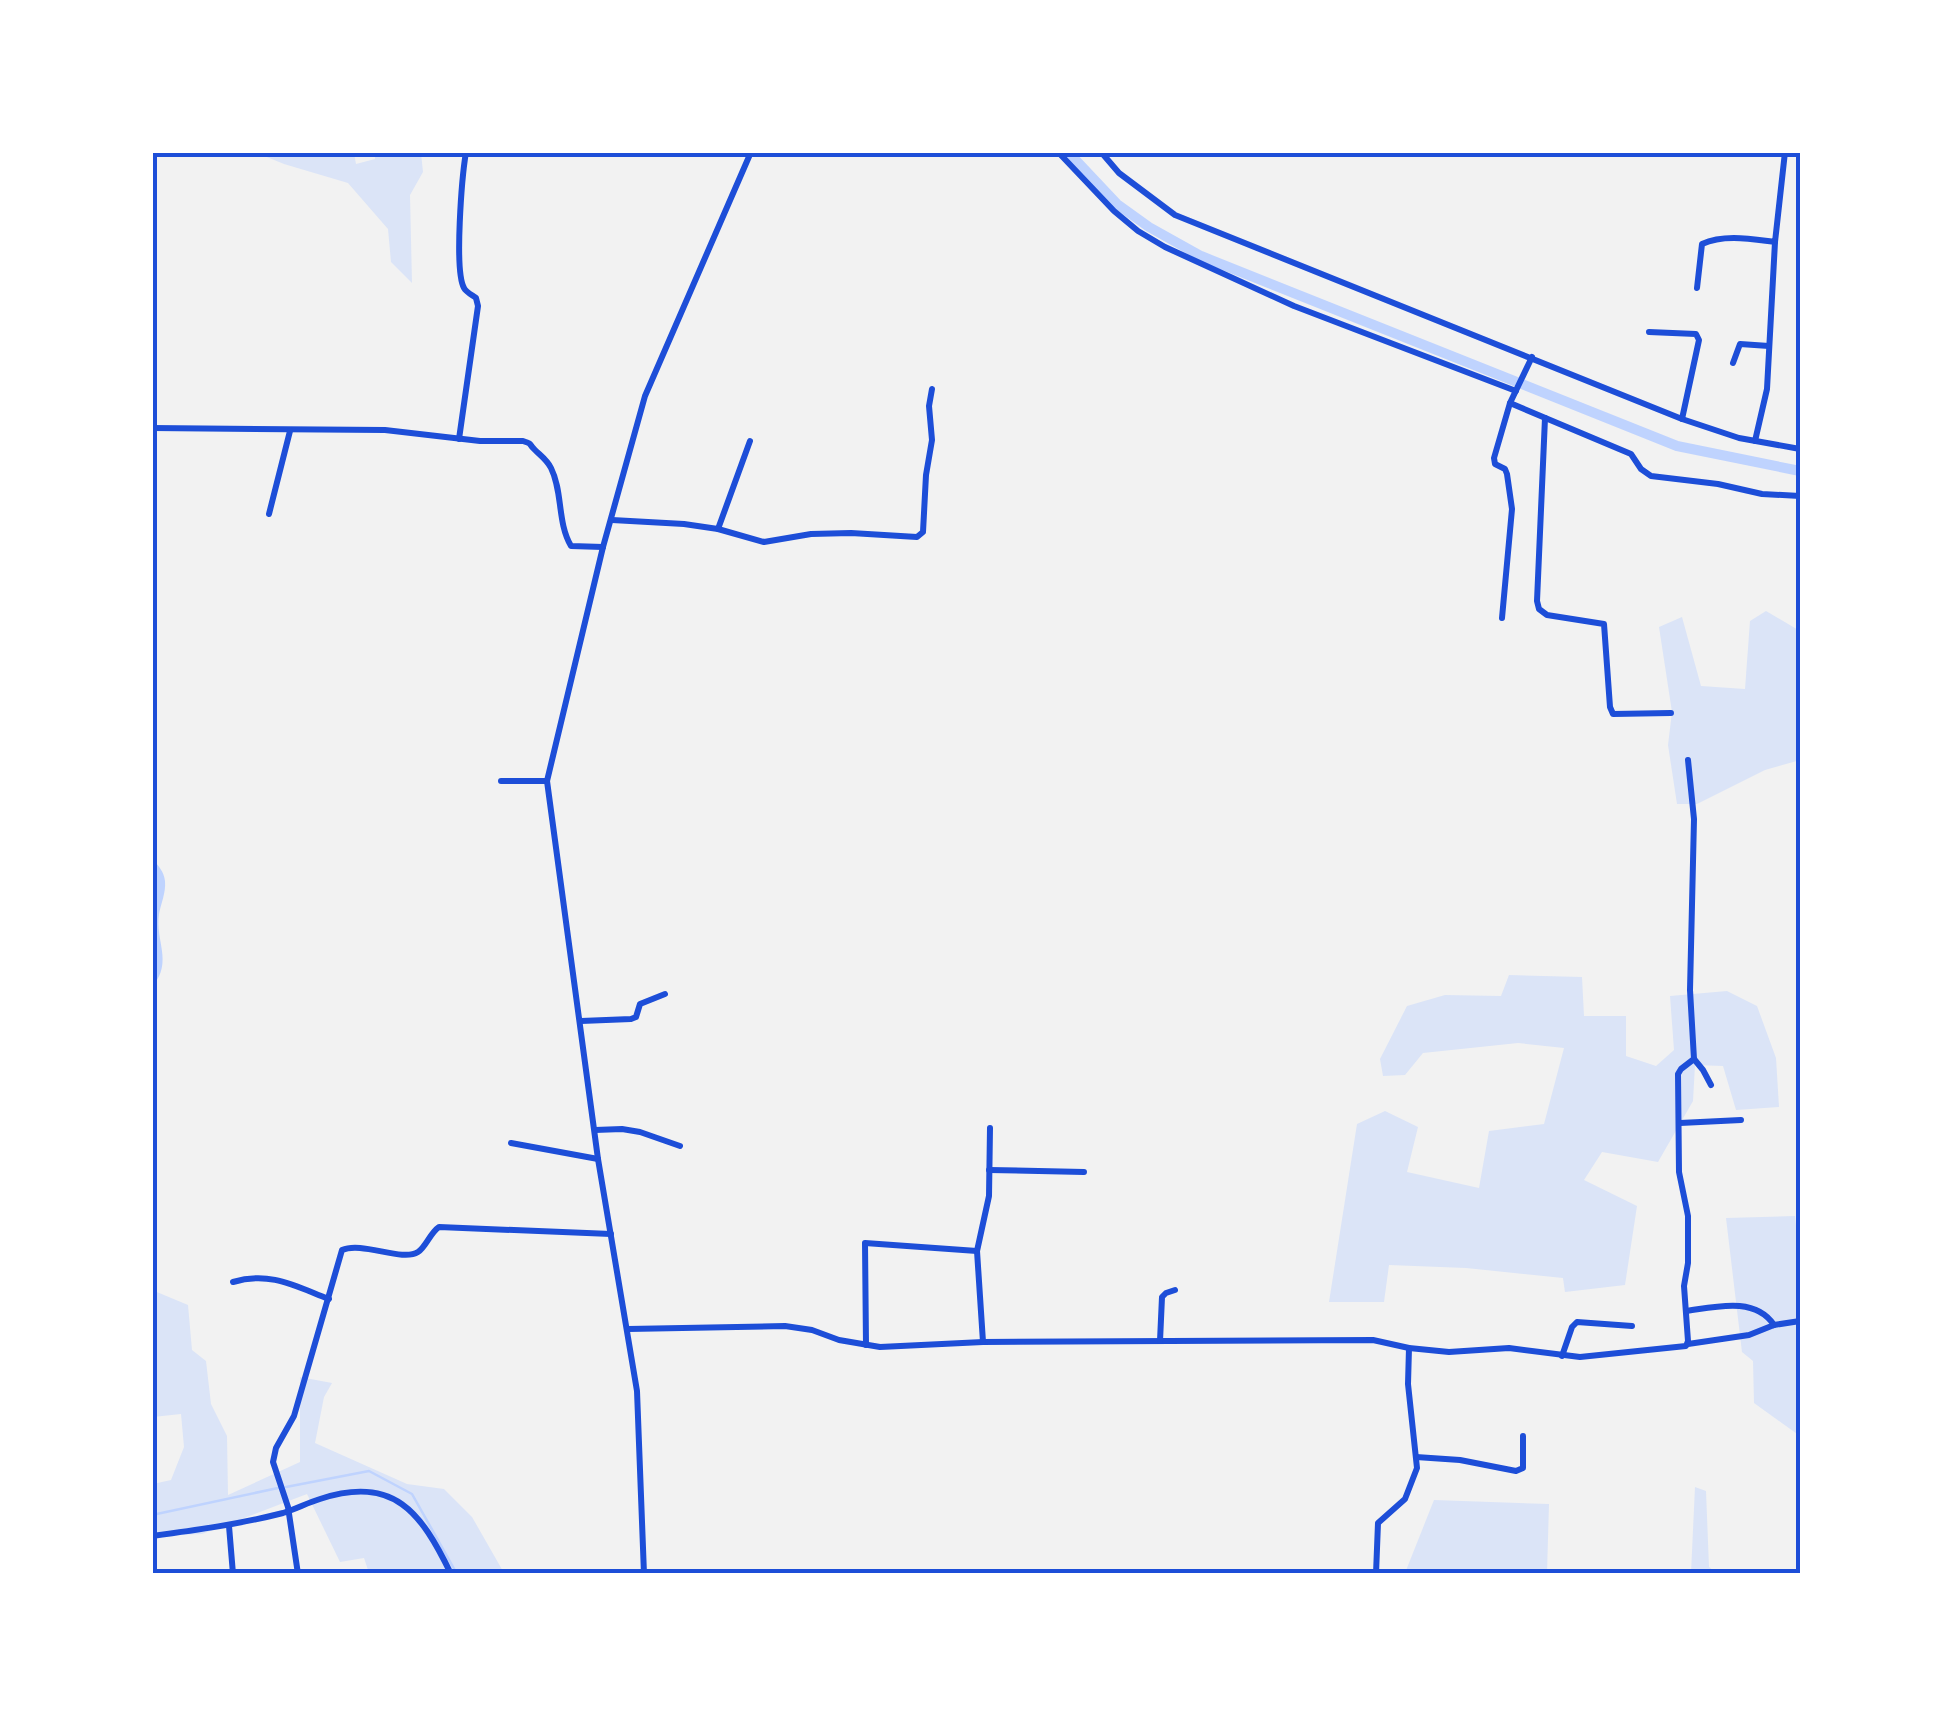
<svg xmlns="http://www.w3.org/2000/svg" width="1953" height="1726" font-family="'Open Sans',sans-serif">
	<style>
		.green { fill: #dbe4f7 }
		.water { fill: #bfd3fe }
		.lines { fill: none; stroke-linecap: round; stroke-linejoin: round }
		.stream { stroke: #bfd3fe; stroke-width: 2.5 }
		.canal { stroke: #bfd3fe; stroke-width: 10 }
		.minor { stroke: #1d4ed8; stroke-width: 6 }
		.neatline { fill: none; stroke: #1d4ed8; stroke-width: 4 }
	</style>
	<rect width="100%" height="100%" fill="#f2f2f2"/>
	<g class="green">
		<polygon points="257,153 354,153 356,164 375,159 375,153 421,153 423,172 410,195 412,283 391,262 388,229 348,183 284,164"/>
		<polygon points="1766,611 1800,631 1800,760 1765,770 1697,804 1677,804 1668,745 1672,712 1659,627 1682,617 1701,686 1745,689 1750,621"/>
		<polygon points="1509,975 1582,977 1584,1016 1626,1016 1626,1056 1656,1066 1674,1050 1670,996 1727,991 1757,1006 1776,1058 1779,1107 1736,1110 1723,1066 1695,1065 1693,1101 1658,1162 1602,1152 1584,1180 1637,1206 1625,1285 1565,1292 1563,1278 1466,1268 1389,1265 1384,1302 1329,1302 1357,1124 1385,1111 1418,1127 1407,1172 1479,1188 1489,1131 1544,1124 1564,1048 1518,1043 1423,1053 1405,1075 1383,1076 1380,1059 1407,1006 1445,995 1501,996"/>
		<polygon points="1795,1216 1800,1261 1800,1436 1754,1403 1753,1361 1742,1352 1726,1218"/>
		<polygon points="152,1290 188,1305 192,1350 206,1361 211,1404 227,1436 228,1495 300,1462 300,1377 332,1383 324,1397 315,1443 407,1484 444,1489 472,1517 504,1573 369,1573 364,1558 340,1562 307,1494 202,1534 153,1536 153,1484 171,1480 184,1447 181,1414 153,1417"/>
		<polygon points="1695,1487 1706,1491 1709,1567 1716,1573 1691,1573"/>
		<polygon points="1434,1500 1549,1504 1547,1573 1405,1573"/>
	</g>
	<path class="water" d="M153,860C159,866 164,872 165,881C166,893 161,903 159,914C155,941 173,961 153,986Z"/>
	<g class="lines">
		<g class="stream">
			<polyline points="286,1487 369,1471 412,1494 457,1574"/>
			<polyline points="152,1515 278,1488"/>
		</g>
		<polyline class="canal" points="1068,152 1117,204 1149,227 1201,256 1677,446 1800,471"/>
		<g class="minor">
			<polyline points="1058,152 1114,211 1138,231 1165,247 1294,306 1516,391"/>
			<polyline points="1101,152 1119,173 1175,215 1682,419 1739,438 1800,449"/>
			<path d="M1697,288L1702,244C1724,234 1751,239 1775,242L1785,152"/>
			<polyline points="1649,332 1696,334 1699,340 1682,419"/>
			<polyline points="1733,363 1740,344 1769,346"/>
			<polyline points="1510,403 1631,454 1641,469 1651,476 1718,484 1762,494 1800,496"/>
			<polyline points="1545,418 1537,601 1539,609 1547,615 1604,624 1610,707 1613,714 1671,713"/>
			<path d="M152,428L385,430L480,441H523C534,445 526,441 535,450C541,456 547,460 551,468C563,492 557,522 571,546L603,547"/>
			<path d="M459,439L478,306L476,298C472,295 466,292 464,288C454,270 462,176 466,152"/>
			<polyline points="1755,441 1767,389 1775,242"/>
			<polyline points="269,514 290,431"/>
			<polyline points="612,520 684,524 718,529 764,542 811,534 851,533 917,537 923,532 926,475 932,440 929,406 932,389"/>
			<polyline points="718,529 750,441"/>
			<polyline points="1502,618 1512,509 1507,474 1505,469 1495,464 1494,458 1510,403 1532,357"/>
			<polyline points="501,781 547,781"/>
			<polyline points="581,1021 631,1019 636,1017 640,1004 665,994"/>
			<polyline points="1694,1059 1703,1070 1711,1085"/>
			<polyline points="1680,1123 1741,1120"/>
			<polyline points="595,1130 622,1129 640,1132 680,1146"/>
			<polyline points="511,1143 598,1159"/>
			<polyline points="989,1170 1084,1172"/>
			<path d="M233,1282C270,1271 295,1286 329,1299"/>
			<path d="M1686,1311C1715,1307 1755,1296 1774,1325"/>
			<polyline points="628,1329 785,1326 812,1330 839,1340 880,1347 983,1342 1373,1340 1409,1348 1449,1352 1509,1348 1580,1357 1686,1346 1688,1341 1684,1286 1688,1263 1688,1216 1679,1172 1678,1074 1681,1069 1694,1059 1690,990 1694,819 1688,760"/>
			<polyline points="1160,1341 1162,1297 1166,1293 1175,1290"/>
			<polyline points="983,1342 977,1251 989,1196 990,1128"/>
			<polyline points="1688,1344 1749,1335 1774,1325 1800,1321"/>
			<polyline points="866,1345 865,1243 977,1251"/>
			<polyline points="1562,1356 1572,1327 1577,1322 1632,1326"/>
			<polyline points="1416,1457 1460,1460 1516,1471 1523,1468 1523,1436"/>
			<polyline points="229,1526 233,1574"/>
			<path d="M152,1536C197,1530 240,1524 283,1513C296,1509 307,1503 320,1499C394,1475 421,1512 451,1574"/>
			<path d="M298,1574L288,1507L273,1462L276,1448L294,1416L342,1250C362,1241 402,1262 418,1252C426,1247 430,1233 439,1227L611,1234"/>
			<polyline points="644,1574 637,1391 598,1159 547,781 603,547 645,396 751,152"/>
			<polyline points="1376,1574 1378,1523 1405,1499 1417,1468 1408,1384 1409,1348"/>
		</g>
	</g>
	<rect width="1953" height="1726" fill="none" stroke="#ffffff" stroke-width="310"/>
	<rect x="155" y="155" width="1643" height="1416" class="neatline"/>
</svg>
